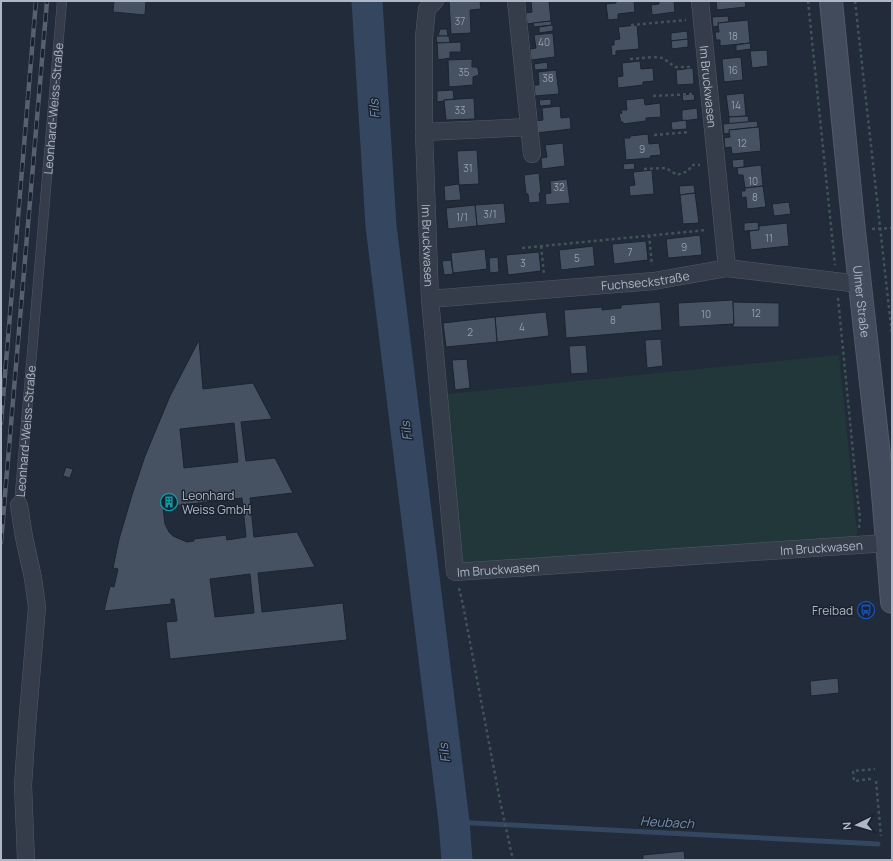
<svg xmlns="http://www.w3.org/2000/svg" width="893" height="861" font-family="Manrope,sans-serif">
	<style>
		.garden { fill: #22373a }
		.lines { fill: none; stroke-linecap: round; stroke-linejoin: round }
		.stream { stroke: #344660; stroke-width: 5 }
		.river { stroke: #344660; stroke-width: 31 }
		.building { fill: #465162; stroke: #1c2430; fill-rule: evenodd }
		.lane-casing { stroke: #525a67; stroke-width: 10 }
		.street-casing { stroke: #525a67; stroke-width: 18 }
		.secondary-casing { stroke: #525a67; stroke-width: 24 }
		.path { stroke: #405457; stroke-width: 2.5; stroke-dasharray: 3 3; stroke-linecap: butt }
		.lane { stroke: #343d49; stroke-width: 9 }
		.street { stroke: #343d49; stroke-width: 17 }
		.secondary { stroke: #424b5c; stroke-width: 22 }
		.rail-casing { stroke: #566070; stroke-width: 4.5 }
		.rail { stroke: #1a222e; stroke-width: 3; stroke-dasharray: 9; stroke-linecap: butt }
		.labels { text-anchor: middle; dominant-baseline: central; stroke-width: 3; stroke-linejoin: round; paint-order: stroke }
		.number-label { font-size: 10px; fill: #959ead }
		.street-label { font-size: 12px; fill: #afb7c6; stroke: #1a222e }
		.poi-label { font-size: 12px; fill: #afb7c6; stroke: #1a222e; text-anchor: start }
		.water-label { font-size: 13px; font-style: italic; fill: #768eae; stroke: #1a222e }
	</style>
	<rect width="100%" height="100%" fill="#212b39"/>
	<polygon class="garden" points="839,355 858,541 449,569 428,396"/>
	<g class="lines">
		<polyline class="stream" points="454,822 878,844"/>
		<polyline class="river" points="367,1 381,226 454,822 457,860"/>
	</g>
	<g class="building">
		<polygon points="114,1 146,1 145,15 113,12"/>
		<polygon points="449,1 480,1 481,9 470,10 471,33 451,34"/>
		<polygon points="531,1 549,1 551,21 527,24 526,13 532,12"/>
		<polygon points="616,1 634,1 635,12 618,14 618,19 608,20 606,4 616,3"/>
		<polygon points="659,1 674,1 675,12 652,15 651,5 659,4"/>
		<polygon points="716,1 745,1 746,7 717,10"/>
		<polygon points="728,16 729,22 718,23 719,26 713,27 712,17"/>
		<polygon points="748,20 750,43 720,46 720,40 716,40 715,32 719,32 718,23"/>
		<polygon points="551,21 552,25 534,27 533,23"/>
		<polygon points="553,25 553,31 539,33 539,27"/>
		<polygon points="637,25 639,49 616,51 616,55 612,56 611,45 614,45 614,40 620,39 618,27"/>
		<polygon points="440,29 447,29 448,36 438,36"/>
		<polygon points="687,31 688,39 671,41 671,33"/>
		<polygon points="553,33 555,57 531,60 530,49 536,48 534,35"/>
		<polygon points="436,36 449,36 450,43 437,43"/>
		<polygon points="688,39 688,47 672,49 671,41"/>
		<polygon points="461,42 461,52 450,52 450,58 438,60 437,43"/>
		<polygon points="750,43 751,49 736,51 736,45"/>
		<polygon points="767,50 768,66 752,68 750,51"/>
		<polygon points="741,57 743,80 724,82 722,59"/>
		<polygon points="472,59 472,67 476,67 478,69 479,75 473,77 473,85 449,87 448,60"/>
		<polygon points="640,61 641,69 653,68 654,81 643,82 643,85 618,88 617,77 623,76 622,63"/>
		<polygon points="547,62 548,69 535,70 534,64"/>
		<polygon points="693,68 694,84 677,85 676,70"/>
		<polygon points="556,70 559,94 535,96 534,85 539,85 538,72"/>
		<polygon points="453,90 454,99 444,100 444,101 437,102 437,91"/>
		<polygon points="744,93 746,116 729,117 726,95"/>
		<polygon points="694,94 695,100 683,101 682,95"/>
		<polygon points="474,98 475,119 446,120 444,100"/>
		<polygon points="644,98 645,105 660,103 661,117 646,118 646,121 623,124 623,122 621,122 619,114 622,113 621,110 627,110 626,100"/>
		<polygon points="551,99 551,105 540,106 539,100"/>
		<polygon points="560,106 561,118 570,117 571,129 536,133 535,121 543,120 542,108"/>
		<polygon points="697,108 698,119 682,121 682,110"/>
		<polygon points="748,116 749,122 729,124 729,117"/>
		<polygon points="686,120 687,129 672,130 671,122"/>
		<polygon points="757,121 758,127 729,130 730,133 724,134 723,124"/>
		<polygon points="759,127 761,151 732,154 731,147 725,148 724,138 730,137 729,130"/>
		<polygon points="648,134 649,144 659,143 661,155 650,156 651,158 626,160 624,138 630,138 630,136"/>
		<polygon points="563,143 565,166 542,169 541,158 547,157 545,145"/>
		<polygon points="477,150 479,184 459,185 457,151"/>
		<polygon points="744,159 744,167 733,168 732,160"/>
		<polygon points="634,163 635,169 624,170 623,164"/>
		<polygon points="761,165 763,186 745,188 743,175 738,175 737,168"/>
		<polygon points="652,170 654,194 630,196 629,186 635,185 633,172"/>
		<polygon points="539,173 541,193 539,193 540,202 529,203 528,194 526,194 524,175"/>
		<polygon points="567,179 570,203 546,205 545,194 551,193 550,181"/>
		<polygon points="459,184 461,200 445,201 444,186"/>
		<polygon points="694,185 695,193 680,195 679,186"/>
		<polygon points="763,186 766,207 747,209 746,197 742,198 741,191 745,191 745,188"/>
		<polygon points="695,193 699,223 683,224 680,195"/>
		<polygon points="789,202 791,214 774,216 772,204"/>
		<polygon points="504,203 506,223 477,226 475,205"/>
		<polygon points="475,205 477,226 448,229 446,208"/>
		<polygon points="758,222 759,230 744,231 744,223"/>
		<polygon points="787,223 789,246 751,250 749,231 759,230 759,226"/>
		<polygon points="700,235 702,255 668,258 666,239"/>
		<polygon points="646,241 648,260 614,264 612,244"/>
		<polygon points="593,246 595,266 561,270 559,250"/>
		<polygon points="485,249 487,269 453,273 451,253"/>
		<polygon points="539,252 541,271 508,275 506,255"/>
		<polygon points="498,257 499,272 490,273 489,258"/>
		<polygon points="451,260 453,274 444,275 442,261"/>
		<polygon points="733,300 734,324 679,327 678,303"/>
		<polygon points="660,302 662,330 566,338 564,310 602,307 602,310 621,308 621,305"/>
		<polygon points="733,302 779,303 779,327 733,327 733,324 734,324"/>
		<polygon points="546,312 549,336 497,342 495,317"/>
		<polygon points="495,317 497,342 446,347 443,323"/>
		<polygon points="661,339 663,366 647,368 645,340"/>
		<path d="M199,340L203,389L253,383L272,419L241,422L246,461L275,458L293,493L250,498L254,537L297,532L315,567L258,573L262,612L343,603L347,640L170,659L166,622L177,621L174,599H171V604L104,611L110,586L114,587L118,569L113,568L119,539L132,495L145,456L170,396ZM234,423L238,462L184,468L180,429ZM242,498L246,537L227,540L226,535L194,539V541L187,542L173,536L169,532L165,524L163,507ZM250,574L254,613L215,617L210,579Z"/>
		<polygon points="586,345 588,373 571,374 569,346"/>
		<polygon points="467,359 470,388 455,390 452,360"/>
		<polygon points="66,467 73,469 70,478 63,476"/>
		<polygon points="838,678 839,693 811,696 810,681"/>
		<polygon points="684,851 685,860 643,860 643,855"/>
	</g>
	<g class="lines">
		<g class="lane-casing">
			<g id="lane">
				<path id="s1" d="M19,505L62,1"/>
			</g>
		</g>
		<g class="street-casing">
			<g id="street">
				<path id="s2" d="M435,1L427,9L424,37V132L430,299L455,572L887,543"/>
				<polyline points="516,1 532,154"/>
				<path id="s3" d="M700,1L727,268"/>
				<polyline points="424,132 529,127"/>
				<path id="s4" d="M430,299L654,281L727,268L860,284"/>
				<polyline points="19,505 24,537 33,578 37,607 27,726 23,785 26,860"/>
			</g>
		</g>
		<g class="secondary-casing">
			<g id="secondary">
				<path id="s5" d="M831,1L854,231L882,482L892,602"/>
			</g>
		</g>
		<g class="path">
			<polyline points="808,1 835,265"/>
			<polyline points="855,1 892,335"/>
			<polyline points="631,25 686,20"/>
			<polyline points="630,59 654,57 663,58 675,67 690,67"/>
			<polyline points="653,96 693,94"/>
			<polyline points="654,135 690,132"/>
			<polyline points="644,169 666,168 677,175 688,171 692,165 700,165"/>
			<polyline points="872,229 892,228"/>
			<polyline points="649,235 652,265"/>
			<polyline points="541,246 544,274"/>
			<polyline points="522,248 707,230"/>
			<polyline points="838,298 857,493 860,518 859,528"/>
			<polyline points="459,588 463,605 500,801 513,860"/>
			<polyline points="871,779 854,781 853,771 875,769"/>
			<polyline points="876,781 881,836"/>
		</g>
		<use href="#lane" class="lane"/>
		<use href="#street" class="street"/>
		<use href="#secondary" class="secondary"/>
		<g class="rail-casing">
			<g id="rail">
				<polyline points="1,423 36,1"/>
				<polyline points="1,542 47,1"/>
			</g>
		</g>
		<use href="#rail" class="rail"/>
	</g>
	<defs>
		<g id="building-ring" transform="scale(0.9)"><circle r="9.5" fill="#1a222e" stroke="#0f9aa8" stroke-width="1.5"/><path d="M-4-6H4V6H1V3H-1V6H-4ZM-2.5-4.3h1.7v1.8h-1.7ZM.8-4.3h1.7v1.8H.8ZM-2.5-1h1.7V.8h-1.7ZM.8-1h1.7V.8H.8Z" fill="#0f9aa8"/></g>
		<g id="bus-ring" transform="scale(0.9)"><circle r="9.5" fill="#1a222e" stroke="#1a4fb4" stroke-width="1.5"/><path d="M-5-6H5V4H4V6H2V4H-2V6H-4V4H-5ZM-3.5-4V0h7V-4ZM-3.5 1.2v1.5H-2V1.2ZM2 1.2v1.5H3.5V1.2Z" fill="#1a4fb4"/></g>
	</defs>
	<g fill-rule="evenodd">
		<use href="#building-ring" x="169" y="502"/>
		<use href="#bus-ring" x="866" y="610"/>
	</g>
	<g class="labels">
		<g class="number-label">
			<text x="460" y="21">37</text>
			<text x="733" y="36">18</text>
			<text x="544" y="42">40</text>
			<text x="733" y="70">16</text>
			<text x="464" y="72">35</text>
			<text x="548" y="78">38</text>
			<text x="736" y="105">14</text>
			<text x="460" y="110">33</text>
			<text x="742" y="143">12</text>
			<text x="642" y="149">9</text>
			<text x="468" y="168">31</text>
			<text x="753" y="181">10</text>
			<text x="559" y="187">32</text>
			<text x="755" y="197">8</text>
			<text x="490" y="214">3/1</text>
			<text x="462" y="217">1/1</text>
			<text x="769" y="238">11</text>
			<text x="684" y="247">9</text>
			<text x="630" y="252">7</text>
			<text x="577" y="258">5</text>
			<text x="523" y="263">3</text>
			<text x="756" y="313">12</text>
			<text x="706" y="314">10</text>
			<text x="613" y="320">8</text>
			<text x="522" y="327">4</text>
			<text x="470" y="332">2</text>
		</g>
		<g class="street-label">
			<text stroke="none"><textPath href="#s3" startOffset="86">Im Bruckwasen</textPath></text>
			<text stroke="none"><textPath href="#s1" startOffset="398">Leonhard-Weiss-Straße</textPath></text>
			<text stroke="none"><textPath href="#s2" startOffset="248">Im Bruckwasen</textPath></text>
			<text stroke="none"><textPath href="#s4" startOffset="216">Fuchseckstraße</textPath></text>
			<text stroke="none"><textPath href="#s5" startOffset="302">Ulmer Straße</textPath></text>
			<text stroke="none"><textPath href="#s1" startOffset="74">Leonhard-Weiss-Straße</textPath></text>
			<text stroke="none"><textPath href="#s2" startOffset="943">Im Bruckwasen</textPath></text>
			<text stroke="none"><textPath href="#s2" startOffset="619">Im Bruckwasen</textPath></text>
		</g>
		<g class="poi-label">
			<text x="182" y="495">Leonhard<tspan x="182" dy="14">Weiss GmbH</tspan></text>
			<text x="853" y="610" text-anchor="end">Freibad</text>
		</g>
		<g class="water-label">
			<text transform="translate(374 109) rotate(-94)">Fils</text>
			<text transform="translate(406 431) rotate(-97)">Fils</text>
			<text transform="translate(444 753) rotate(-97)">Fils</text>
			<text transform="translate(667 822) rotate(3)">Heubach</text>
		</g>
	</g>
	<rect width="893" height="861" fill="none" stroke="#afb7c6" stroke-width="4"/>
	<g transform="translate(857 825) rotate(265)" stroke="#1a222e" stroke-width="3" paint-order="stroke">
	<path d="M0-3L7 15L0 10L-7 15Z" fill="#afb7c6"/>
	<text y="-6" font-size="11" font-weight="bold" text-anchor="middle" fill="#afb7c6">N</text>
	</g>
</svg>
